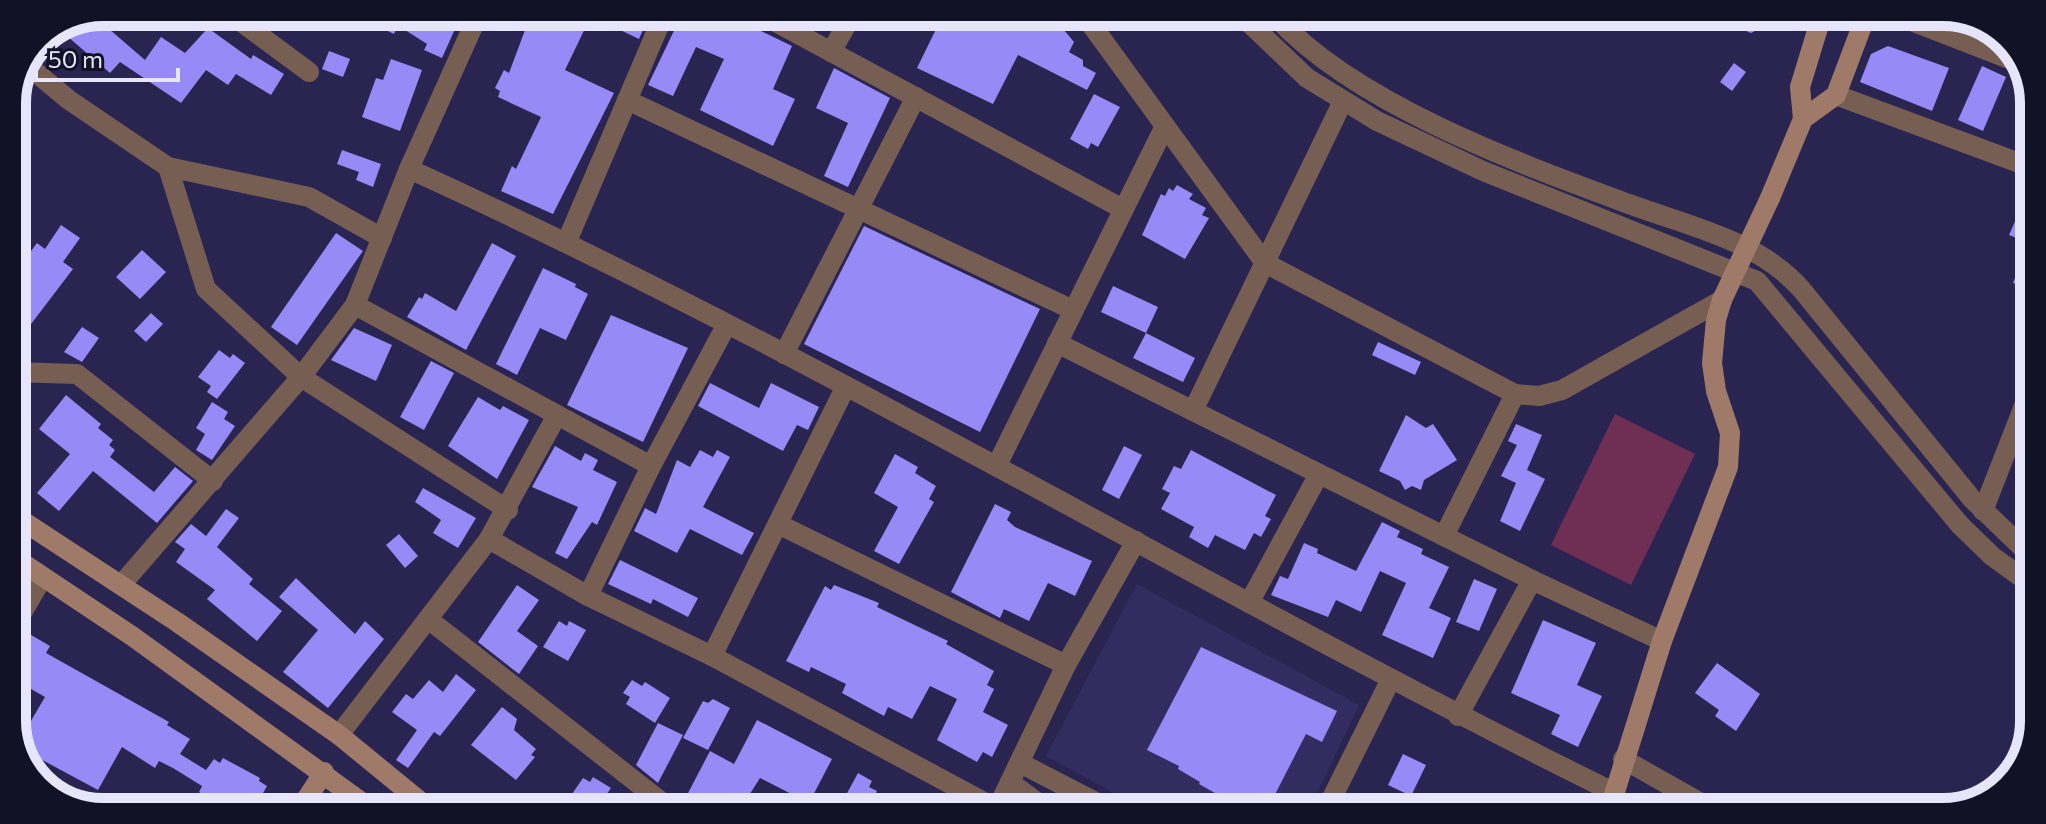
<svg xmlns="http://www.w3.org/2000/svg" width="2046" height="824" font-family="Commissioner,sans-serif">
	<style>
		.built { fill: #332c61 }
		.green { fill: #6f2e54 }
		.building { fill: #958af6 }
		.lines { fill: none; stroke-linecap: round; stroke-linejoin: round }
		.street { stroke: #765e53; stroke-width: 20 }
		.secondary { stroke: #a07a68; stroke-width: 20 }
		.secondary-bridge { stroke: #a07a68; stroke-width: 20 }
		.rim { fill: none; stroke: #e6e5fd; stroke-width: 10 }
	</style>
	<rect width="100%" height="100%" fill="#2a2451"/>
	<polygon class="built" points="1137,584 1359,705 1309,810 1143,809 1046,756"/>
	<polygon class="green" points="1615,414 1695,454 1631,585 1551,545"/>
	<g class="building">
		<polygon points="376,13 400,21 394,34 371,23"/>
		<polygon points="412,13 450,13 460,18 442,58 424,50 427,44 402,28"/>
		<polygon points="531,14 649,16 639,39 591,16 565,70 614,93 553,214 501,191 512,166 516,169 541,117 498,97 500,91 495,88 504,70 509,73"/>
		<polygon points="682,14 739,14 736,19 792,46 773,89 795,99 773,146 700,110 724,59 696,47 673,96 648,85"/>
		<polygon points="976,15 1037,15 1064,30 1074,42 1069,52 1083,60 1083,66 1096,73 1087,90 1018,55 993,104 917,68 942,17 968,30"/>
		<polygon points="94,16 145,60 161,37 185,53 208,28 251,59 253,55 284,74 271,95 236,74 228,85 206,70 181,103 120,62 110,73 60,30"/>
		<polygon points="1715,18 1780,18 1751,33"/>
		<polygon points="1888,46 1949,68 1932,111 1860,82 1871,54"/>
		<polygon points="329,51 350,59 343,77 322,69"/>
		<polygon points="391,59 422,70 400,131 362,117 376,78 383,80"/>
		<polygon points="1734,63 1746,72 1732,91 1720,82"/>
		<polygon points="1982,66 2006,77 1983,131 1958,120"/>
		<polygon points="834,68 890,98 848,187 824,176 848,123 816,108"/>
		<polygon points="1094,94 1120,107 1098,147 1091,143 1088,149 1070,139"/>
		<polygon points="2033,96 2034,97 2033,145 2016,138"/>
		<polygon points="342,150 381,164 373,187 356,180 359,172 337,164"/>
		<polygon points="2033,181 2032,244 2032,290 2013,283 2029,243 2009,235"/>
		<polygon points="1177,185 1193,194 1189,199 1206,208 1202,215 1209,218 1185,259 1142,235 1161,194 1165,196 1169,188 1173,191"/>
		<polygon points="61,225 80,238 63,262 73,269 28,328 12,316 21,302 12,295 12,277 37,243 45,249"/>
		<polygon points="864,226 1040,309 980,432 804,344"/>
		<polygon points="336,233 363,251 297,345 271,327"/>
		<polygon points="492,243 516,256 466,350 407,317 419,297 422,299 425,293 456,311"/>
		<polygon points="142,250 166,272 140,299 116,277"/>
		<polygon points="543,268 576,284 575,287 588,294 566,340 540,328 517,375 496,364"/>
		<polygon points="1113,286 1158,307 1146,333 1101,312"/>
		<polygon points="151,313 163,324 146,342 134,331"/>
		<polygon points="611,315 688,348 643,442 567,405"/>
		<polygon points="82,327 99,338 82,362 64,352"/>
		<polygon points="354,328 392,345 376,381 331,360"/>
		<polygon points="1146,333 1195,358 1183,382 1133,358"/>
		<polygon points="1378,342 1421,362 1415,375 1372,355"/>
		<polygon points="219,350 230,358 233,354 245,363 217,399 207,392 211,386 198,377"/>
		<polygon points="431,361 454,373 424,430 400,417"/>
		<polygon points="710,383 759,408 771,383 819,407 808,430 797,425 783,451 698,406"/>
		<polygon points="66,395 101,424 98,428 113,440 109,445 115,450 110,457 154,492 175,467 193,481 157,523 93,471 59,511 37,493 70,454 39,429"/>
		<polygon points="478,397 500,410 503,406 529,420 497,479 448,446"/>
		<polygon points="212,402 228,412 224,419 235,426 212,460 196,450 205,434 196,428"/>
		<polygon points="1406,415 1426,428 1433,424 1457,460 1424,480 1421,490 1412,486 1405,490 1400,481 1379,471"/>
		<polygon points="1516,424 1542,435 1527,470 1545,479 1520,531 1500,521 1516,483 1501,476 1517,445 1508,441"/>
		<polygon points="555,446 581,461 585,453 598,460 593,470 617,482 597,525 592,522 567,559 555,553 578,507 532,487"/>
		<polygon points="1124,446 1142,455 1119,499 1102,490"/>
		<polygon points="700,450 713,457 717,450 730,457 703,507 754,533 742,555 690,529 677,553 634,531 645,508 656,514 677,460 690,467"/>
		<polygon points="1191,450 1276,495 1265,516 1271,519 1261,537 1254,533 1245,550 1215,535 1208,548 1189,537 1194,527 1161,509 1170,493 1162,489 1174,466 1181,469"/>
		<polygon points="895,454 918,467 915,473 936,486 929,499 934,502 899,564 874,551 898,507 874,493"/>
		<polygon points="423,488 476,518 458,548 433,533 441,520 415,502"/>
		<polygon points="995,504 1011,512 1007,520 1015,527 1092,561 1075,596 1048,583 1029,621 1004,609 1000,618 951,592"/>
		<polygon points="226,509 239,518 217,547 253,579 249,584 282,611 257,641 207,599 215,590 176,562 185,549 175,542 191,524 206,536"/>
		<polygon points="1382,522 1400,531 1397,537 1423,549 1421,554 1449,567 1429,608 1451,618 1433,658 1382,635 1406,583 1380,571 1361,612 1336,600 1328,617 1271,595 1280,576 1288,579 1304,543 1318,549 1317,553 1356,571"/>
		<polygon points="399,534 418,556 405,568 386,545"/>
		<polygon points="620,560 698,598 688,617 653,599 651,604 608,584"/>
		<polygon points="296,578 355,634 365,621 384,639 328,708 283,672 318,630 279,597"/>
		<polygon points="1474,579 1497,589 1479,631 1456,622"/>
		<polygon points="517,585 539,600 517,631 538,646 519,674 478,642"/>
		<polygon points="834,585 879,603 877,607 948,641 946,644 994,671 987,685 994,689 983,712 1008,725 992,757 983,752 977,762 937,740 957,699 930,686 912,719 888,707 884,716 842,693 846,684 811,667 809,672 786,661 825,586 831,590"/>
		<polygon points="1543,620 1596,643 1577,685 1602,696 1578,747 1551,734 1560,715 1511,693"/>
		<polygon points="559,621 567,626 569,621 586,630 568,661 543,647"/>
		<polygon points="26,632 50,646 46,653 169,722 167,725 190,739 180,754 206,770 214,759 220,763 223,758 260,778 259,781 267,786 256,806 228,806 219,800 217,804 199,792 202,786 173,768 159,761 155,768 122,747 98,790 20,748 18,743 45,697 12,678 12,655"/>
		<polygon points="1201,647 1337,711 1322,742 1306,734 1267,810 1216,809 1222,797 1199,784 1200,782 1178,769 1179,766 1147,750"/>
		<polygon points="1717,663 1760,694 1736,731 1715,716 1719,710 1695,693"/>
		<polygon points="456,674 476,690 440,736 434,732 408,768 396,760 417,730 392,712 406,694 413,699 429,680 443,692"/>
		<polygon points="632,680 642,686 645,682 670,698 655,723 626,704 630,697 623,693"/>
		<polygon points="713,699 730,708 708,750 683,738 703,701 708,703"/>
		<polygon points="502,707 517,719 514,730 536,749 531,755 535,757 516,780 471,745"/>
		<polygon points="757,720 832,759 809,803 760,778 741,808 710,808 687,795 710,751 734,764"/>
		<polygon points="658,723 683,735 658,783 636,765"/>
		<polygon points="1403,754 1426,765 1411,796 1388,785"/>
		<polygon points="858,773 872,781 869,787 877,791 868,808 839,808"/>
		<polygon points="593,777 611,788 598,807 563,807 583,778 590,782"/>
	</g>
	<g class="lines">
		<g class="street">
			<polyline points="228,12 309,72"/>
			<polyline points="761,14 1123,209"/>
			<polyline points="1085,16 1265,263 1515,394 1539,396 1562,390 1722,300"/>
			<polyline points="1242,16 1307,78 1377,121 1483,171 1757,281 1960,525 1992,556 2029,583"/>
			<path d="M1275,16C1355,104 1518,163 1629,204C1688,226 1759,240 1802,290L1972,499L2029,554"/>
			<polyline points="1906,19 2022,64"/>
			<polyline points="831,52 852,15"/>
			<polyline points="27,65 69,100 168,167 206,289 301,377 508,510"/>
			<polyline points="1836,95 2033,168"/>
			<polyline points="627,100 1073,310"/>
			<polyline points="168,167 309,197 382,238"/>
			<path d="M409,169C821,356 1208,592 1613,792"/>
			<polyline points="567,241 664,14"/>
			<polyline points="355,305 651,466"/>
			<polyline points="1057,343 1532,580 1662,641"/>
			<polyline points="784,354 916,97"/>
			<polyline points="12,372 77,374 213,481"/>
			<polyline points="1193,411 1343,101"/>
			<polyline points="997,465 1165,126"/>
			<polyline points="1983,511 2031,388"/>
			<polyline points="778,524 1066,665"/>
			<polyline points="1444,536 1515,394"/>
			<polyline points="489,539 588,596 712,656 997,809"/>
			<polyline points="121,585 301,377 355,305 409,169 479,13"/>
			<polyline points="588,596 651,466 727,324"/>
			<polyline points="1249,603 1319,474"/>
			<polyline points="428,619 668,807"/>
			<polyline points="12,630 43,577"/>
			<polyline points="712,656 846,386"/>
			<polyline points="1458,716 1532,580"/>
			<polyline points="339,735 489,539 557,415"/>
			<polyline points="1623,759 1715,811"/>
			<polyline points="1020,763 1109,809"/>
			<polyline points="32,777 80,805"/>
			<polyline points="1010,782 1046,809"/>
			<polyline points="997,809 1066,665 1136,541"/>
			<polyline points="1326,810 1391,679"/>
		</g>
		<g class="secondary">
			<polyline points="1803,119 1800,87 1821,18"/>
			<polyline points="1770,198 1803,119 1836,95 1865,18"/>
			<polyline points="12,514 177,622 339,735 427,807"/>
			<polyline points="12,556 132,636 367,806"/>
			<polyline points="302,806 324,772"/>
			<polyline points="1609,811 1662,641 1728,467 1730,433 1716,391 1712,363 1716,320 1722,300"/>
		</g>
		<polyline class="secondary-bridge" points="1722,300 1770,198"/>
	</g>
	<path d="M0 0H2046V824H0ZM103 26H1943A77 77 0 0 1 2020 103V721A77 77 0 0 1 1943 798H103A77 77 0 0 1 26 721V103A77 77 0 0 1 103 26Z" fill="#131125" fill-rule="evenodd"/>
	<path class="rim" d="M103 26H1943A77 77 0 0 1 2020 103V721A77 77 0 0 1 1943 798H103A77 77 0 0 1 26 721V103A77 77 0 0 1 103 26Z"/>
	<path d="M36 68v12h142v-12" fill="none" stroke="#e6e5fd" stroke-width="4"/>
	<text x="48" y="68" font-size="24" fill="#e6e5fd" stroke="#131125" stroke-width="6" paint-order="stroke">50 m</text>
</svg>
